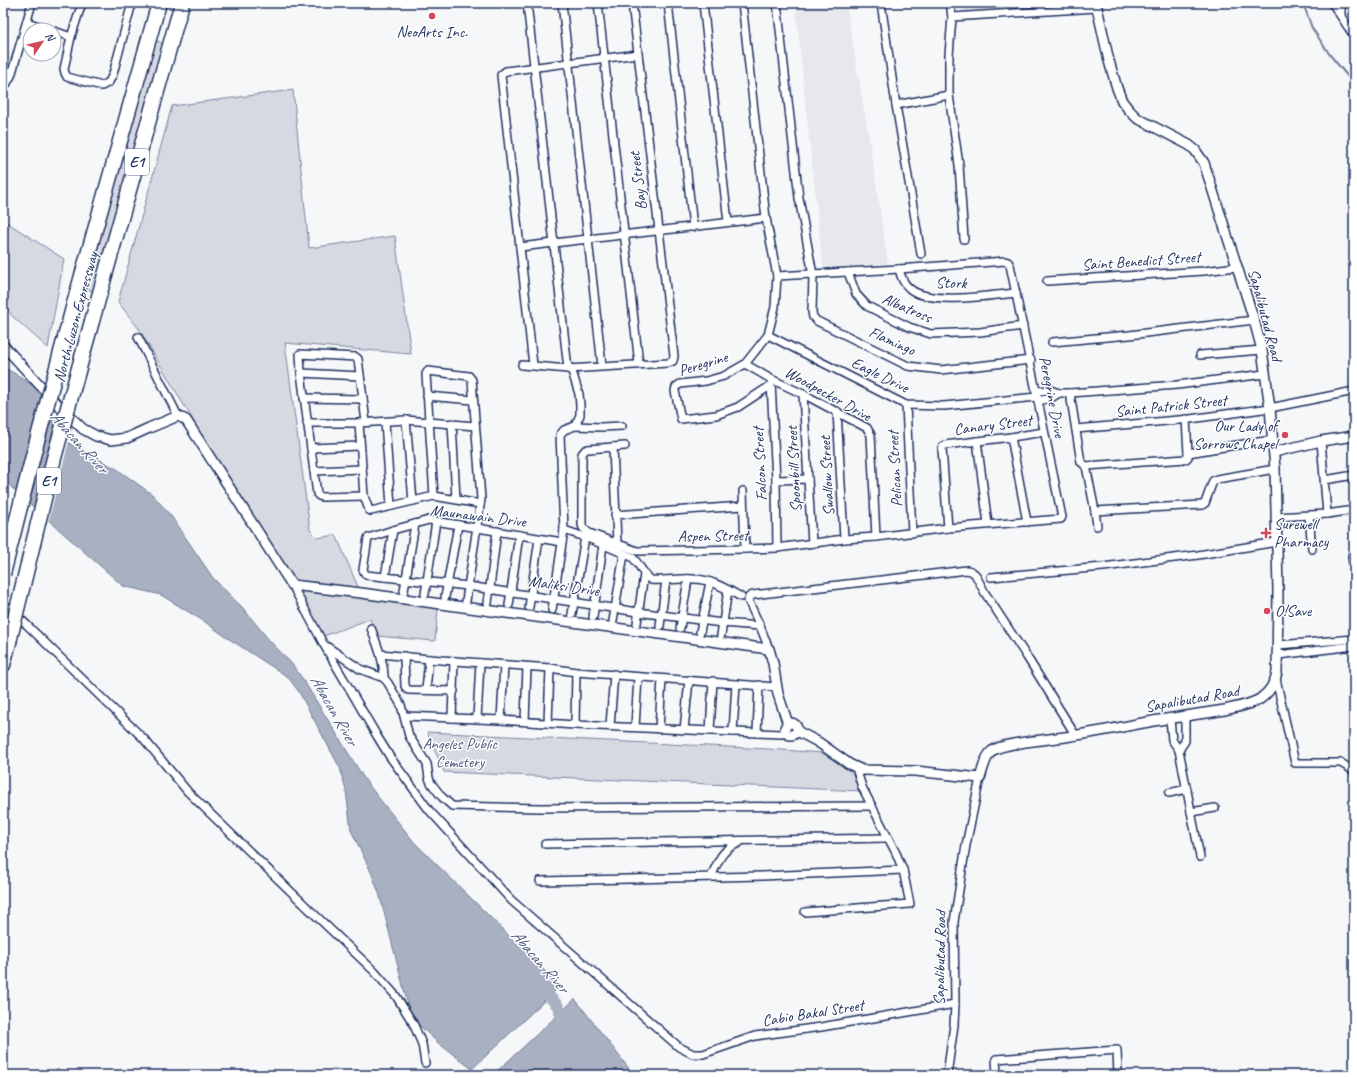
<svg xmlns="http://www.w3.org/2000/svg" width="1357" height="1078" font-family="Caveat,sans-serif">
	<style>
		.built { fill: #e6e8ee }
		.green { fill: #d6d9e2; stroke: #7884a0 }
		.water { fill: #a9b0c1; stroke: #707c99 }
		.pier { fill: #f6f7f9 }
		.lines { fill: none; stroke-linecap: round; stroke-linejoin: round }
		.stream { stroke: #707c99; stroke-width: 2 }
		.river { stroke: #a9b0c1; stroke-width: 12 }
		.minor-casing { stroke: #1b2f5e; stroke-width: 10 }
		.tertiary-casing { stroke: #1b2f5e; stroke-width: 12 }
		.motorway-casing { stroke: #1b2f5e; stroke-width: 17 }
		.minor { stroke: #fff; stroke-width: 7 }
		.tertiary { stroke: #fff; stroke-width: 9 }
		.motorway { stroke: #fff; stroke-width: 14 }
		.motorway-bridge-casing { stroke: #1b2f5e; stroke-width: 17; stroke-linecap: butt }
		.motorway-bridge { stroke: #fff; stroke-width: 14 }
		.poi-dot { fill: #d1495b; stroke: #fff; stroke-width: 1.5 }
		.labels { text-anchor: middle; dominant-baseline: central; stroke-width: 3; stroke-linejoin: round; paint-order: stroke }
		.shield { fill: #fff; stroke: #5f6d8e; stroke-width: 1 }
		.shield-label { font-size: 15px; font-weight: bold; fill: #1b2f5e }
		.poi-label { font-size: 16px; fill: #1b2f5e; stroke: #fff; text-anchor: start }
		.street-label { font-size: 16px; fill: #1b2f5e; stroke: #fff }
		.park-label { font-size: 16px; fill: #4a5a7f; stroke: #fff }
		.water-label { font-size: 17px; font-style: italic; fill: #4d5c81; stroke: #fff }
	</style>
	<rect width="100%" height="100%" fill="#f6f7f9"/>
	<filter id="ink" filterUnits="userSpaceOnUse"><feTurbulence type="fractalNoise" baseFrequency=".025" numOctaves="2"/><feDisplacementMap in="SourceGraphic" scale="8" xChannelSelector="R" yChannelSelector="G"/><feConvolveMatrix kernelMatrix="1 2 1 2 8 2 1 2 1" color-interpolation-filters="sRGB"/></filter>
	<g filter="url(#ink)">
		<g class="built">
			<polygon points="795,3 846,3 872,156 888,264 823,268"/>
			<polygon points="962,3 1092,3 1092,4 964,14"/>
		</g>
		<g class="green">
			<polygon points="158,41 163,44 95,292 83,288 154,42"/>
			<polygon points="293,90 309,248 395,236 411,354 285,343 310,530 318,538 336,535 358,587 439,600 435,641 376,636 370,619 321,637 139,329 118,302 172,106"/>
			<polygon points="3,220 64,259 48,348 12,316 3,301"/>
			<polygon points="427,732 769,749 822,753 853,771 862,791 444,772"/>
		</g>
		<g class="water">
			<polygon points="3,367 21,377 39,390 54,423 70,444 117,469 153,495 171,516 213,578 242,607 269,640 292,664 302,678 365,780 378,797 415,843 560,986 472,1069 437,1042 419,1025 409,1009 379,893 371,872 351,830 346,791 340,768 299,692 288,677 226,637 205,622 161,595 123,586 12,488 3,477"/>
			<polygon points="575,999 634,1075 493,1075"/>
		</g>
		<polygon class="pier" points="60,427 69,441 48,523 37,513"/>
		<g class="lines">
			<polyline class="stream" points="1303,3 1312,28 1330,55 1354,84"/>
			<polyline class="river" points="538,984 558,1006 566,1028"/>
			<g class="minor-casing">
				<g id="minor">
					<polyline points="82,3 71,37 64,69 65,73 67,77 102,86 109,82 113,74 132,3"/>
					<polyline points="527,3 568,369"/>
					<polyline points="562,3 602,366"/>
					<polyline points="598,3 639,364"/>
					<polyline points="668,3 693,227"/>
					<polyline points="703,3 728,222"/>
					<polyline points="742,3 766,218 777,276 775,307 768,335 745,364 724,376 706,381 680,384 676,387 675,391 681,419 716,415 738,407 770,386"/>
					<polyline points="777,3 799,198 813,275 812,312 813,317 817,321 908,366 941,370 1031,360"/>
					<polyline points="881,3 896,105 921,254"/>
					<polyline points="950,3 952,17 949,55 949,95 959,165 964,239"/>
					<polyline points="1332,3 1354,36"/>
					<polyline points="1341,16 1341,3"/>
					<polyline points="952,17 1097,8"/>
					<polyline points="27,22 50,30"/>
					<polyline points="54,31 71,37"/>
					<polyline points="3,90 11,76 32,3"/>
					<polyline points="896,105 949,95"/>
					<polyline points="520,247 766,218"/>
					<path d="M899,269C901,277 903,283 909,288C928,306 992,295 1016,293"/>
					<polyline points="848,272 856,294 867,306 909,327 931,334 980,332 1023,326"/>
					<polyline points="1047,281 1204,271 1236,267"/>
					<polyline points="768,335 906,405 944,406 1037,397"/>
					<polyline points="138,337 178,416"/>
					<polyline points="1052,342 1129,335 1254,320"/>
					<polyline points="1200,355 1262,350"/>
					<polyline points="745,364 771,379 803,394 867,428 871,435 876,537"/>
					<polyline points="522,365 568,369 668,363 673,361 674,356 632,3"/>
					<polyline points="533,365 501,75 506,71 638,54"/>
					<polyline points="301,373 360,376"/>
					<polyline points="771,383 776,480 777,548"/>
					<polyline points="1036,391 1050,390 1059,393 1070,393 1110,390 1177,385 1265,374"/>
					<polyline points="1070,393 1081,462 1086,466 1186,459 1188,457 1188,453 1186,419"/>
					<polyline points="803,394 808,479 812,543"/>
					<polyline points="427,396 473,400"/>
					<polyline points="304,398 363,399"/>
					<polyline points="1038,401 1051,398 1059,393"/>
					<polyline points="906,405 912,533"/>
					<polyline points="837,411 844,539"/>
					<polyline points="406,420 413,501"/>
					<polyline points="385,422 391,506"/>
					<polyline points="307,423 359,423 406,420 475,426"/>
					<polyline points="359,423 364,496 369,510 371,511 434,496 480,504"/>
					<polyline points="452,423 456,499"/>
					<polyline points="575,426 601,427 622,426"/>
					<polyline points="1076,429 1190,419 1270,408 1354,391"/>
					<polyline points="1011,437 1027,522"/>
					<polyline points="977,441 988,524"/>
					<polyline points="1321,441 1327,514"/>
					<path d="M625,446L588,449L585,450L582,454V525L583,528L589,533L637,551L745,549L777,548L844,539L876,537L948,528L1061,519L1062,517C1044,433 1028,349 1010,265L1008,262L1005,261L899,269L777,276"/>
					<polyline points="613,447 617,543"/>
					<polyline points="311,448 360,446"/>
					<polyline points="1188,453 1230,446 1273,440"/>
					<polyline points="1086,466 1095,511 1202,505 1205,503 1213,481 1217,479 1275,469"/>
					<polyline points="314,471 362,469"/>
					<polyline points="776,480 808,479"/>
					<polyline points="1325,480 1354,475"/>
					<polyline points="743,491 745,549"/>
					<polyline points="364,496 322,497 319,496 317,494 301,373 300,354 356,357 358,359 366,422"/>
					<polyline points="434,496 426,374 428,371 469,376 472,380 481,499 466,601"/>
					<polyline points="1095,511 1097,526"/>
					<polyline points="615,515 743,506"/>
					<polyline points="1309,516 1312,549"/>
					<polyline points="1276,517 1327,514 1354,510"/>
					<polyline points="948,528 942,449 943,446 945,445 1011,437 1044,432"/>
					<path d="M564,530L585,537L632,557C640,564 642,574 651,580C665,581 680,578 694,579C710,579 727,589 741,597"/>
					<polyline points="562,542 429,520 393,530 368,538 363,570 366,575 468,586 638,612 722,623 760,626"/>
					<polyline points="1354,552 1352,556 1354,570"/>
					<polyline points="385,577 393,530"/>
					<polyline points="991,577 1103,567 1198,555 1277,542"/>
					<polyline points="292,585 324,645 377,736 390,757 429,810 511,900 679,1047 693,1054 703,1054 755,1036 821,1027 955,1004"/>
					<polyline points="404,591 415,524"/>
					<polyline points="425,594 436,521"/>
					<polyline points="1354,596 1354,602"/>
					<polyline points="445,597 458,525"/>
					<polyline points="3,603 27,625 144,739 188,792 311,911 374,971 396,996 413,1023 422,1044 425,1063"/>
					<polyline points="488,603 497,531"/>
					<polyline points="509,605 519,535"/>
					<polyline points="529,607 539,539"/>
					<polyline points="552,610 564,530 560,435 564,430 575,426 580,415 580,405 579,394 571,368"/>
					<polyline points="572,614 585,537"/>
					<polyline points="593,617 603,545"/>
					<polyline points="613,621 624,554"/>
					<polyline points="637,623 644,574"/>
					<polyline points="660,626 666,580"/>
					<path d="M371,628C377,644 384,661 384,678"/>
					<polyline points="680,628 688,579"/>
					<polyline points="700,632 710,582"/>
					<polyline points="721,635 728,590"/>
					<polyline points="1278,645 1354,639"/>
					<polyline points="326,646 360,669 384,678 388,683 401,705 409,736 427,764 429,778 431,783 442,797 452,806 540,808 872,806"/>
					<polyline points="769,649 760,626 748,600 749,597 753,595 967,570 971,571 975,574 985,593 1027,657 1076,736"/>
					<polyline points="381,654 429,659 550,668 576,672 776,687"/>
					<polyline points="1278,655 1354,646"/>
					<polyline points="404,656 405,686 408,690 454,691"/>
					<polyline points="1276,679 1295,763 1341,763 1354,771"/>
					<polyline points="426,690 429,659"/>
					<polyline points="405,716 501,720 575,725 781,734 786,733"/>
					<polyline points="452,718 454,661"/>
					<polyline points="477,719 480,663"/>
					<polyline points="1170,719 1172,740 1179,750 1200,857"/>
					<polyline points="501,720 504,665"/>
					<polyline points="525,721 527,667"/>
					<polyline points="548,723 550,668"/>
					<polyline points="575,725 576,672"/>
					<polyline points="610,726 614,674"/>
					<polyline points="635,727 638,677"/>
					<polyline points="659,729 662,679"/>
					<polyline points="684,730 689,680"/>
					<polyline points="710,731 713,681"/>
					<polyline points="733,732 736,684"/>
					<polyline points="757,733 759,685"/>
					<polyline points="1179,750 1185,741 1185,717"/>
					<polyline points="1169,793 1187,789"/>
					<polyline points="1191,812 1215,808"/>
					<polyline points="545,844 888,838"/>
					<path d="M711,877C719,860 721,850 739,843"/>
					<polyline points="540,881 762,876 903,870"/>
					<polyline points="805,912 910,904 903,870 896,853 862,787 856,768"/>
					<polyline points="947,1075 954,1025 955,1004 954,922 966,845 980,778"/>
					<polyline points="997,1075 996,1059 1117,1050 1118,1075"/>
				</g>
			</g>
			<g class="tertiary-casing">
				<g id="tertiary">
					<polyline points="3,345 59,406 83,429 96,436 111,440 127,438 149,428 178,416 186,420 292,585 361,593 769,649 773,663 778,694 788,724"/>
					<polyline points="1274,452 1321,441 1354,436"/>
					<circle cx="791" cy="729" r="6"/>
					<path d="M797,731L818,742L849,764L862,770L915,771L980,778C983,769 985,757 992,751C1002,743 1044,740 1057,738C1090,734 1121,727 1153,721C1177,717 1201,714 1225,710C1237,707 1250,705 1260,699C1270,692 1275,684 1277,672L1278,590L1275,469L1270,408L1262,350L1254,320L1204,163L1195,150L1189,145L1137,118L1129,110L1122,101L1117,88L1109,61L1096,3"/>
				</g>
			</g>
			<g class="motorway-casing">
				<g id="motorway">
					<polyline points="74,304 159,3"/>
					<polyline points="92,321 182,3"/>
					<polyline points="3,665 9,642"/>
				</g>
			</g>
			<use href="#minor" class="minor"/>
			<use href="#tertiary" class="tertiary"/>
			<use href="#motorway" class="motorway"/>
			<g class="motorway-bridge-casing">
				<g id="motorway-bridge">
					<polyline points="3,574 34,452 74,304"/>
					<polyline points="9,642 54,458 92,321"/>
				</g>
			</g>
			<use href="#motorway-bridge" class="motorway-bridge"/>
		</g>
	</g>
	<g class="poi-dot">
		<circle cx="432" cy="16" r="4"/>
		<circle cx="1285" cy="435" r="4"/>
		<path d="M1264 527h4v4h4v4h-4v4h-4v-4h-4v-4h4z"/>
		<circle cx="1267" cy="611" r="4"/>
	</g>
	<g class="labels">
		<g class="shield">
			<rect x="125" y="149" width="24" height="26" rx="3"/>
			<rect x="37" y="468" width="24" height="26" rx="3"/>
		</g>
		<g class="shield-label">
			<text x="137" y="162">E1</text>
			<text x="49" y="481">E1</text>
		</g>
		<g class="poi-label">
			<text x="432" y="32" text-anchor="middle">NeoArts Inc.</text>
			<text x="1277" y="426" text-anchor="end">Our Lady of<tspan x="1277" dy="18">Sorrows Chapel</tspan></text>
			<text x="1274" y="524">Surewell<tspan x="1274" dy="18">Pharmacy</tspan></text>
			<text x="1275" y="611">O!Save</text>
		</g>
		<g class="street-label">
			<text transform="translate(638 181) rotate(-97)">Bay Street</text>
			<text transform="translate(1141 261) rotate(-4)">Saint Benedict Street</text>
			<text transform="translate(951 283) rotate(1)">Stork</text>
			<text transform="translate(907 308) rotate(23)">Albatross</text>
			<text transform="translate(1265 315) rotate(75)">Sapalibutad Road</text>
			<text transform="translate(76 317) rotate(-75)">North Luzon Expressway</text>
			<text transform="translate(892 341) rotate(24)">Flamingo</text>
			<text transform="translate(703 364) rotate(-17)">Peregrine</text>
			<text transform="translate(880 375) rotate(26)">Eagle Drive</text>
			<text transform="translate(828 394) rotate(29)">Woodpecker Drive</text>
			<text transform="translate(1052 397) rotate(79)">Peregrine Drive</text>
			<text transform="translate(1171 406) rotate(-6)">Saint Patrick Street</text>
			<text transform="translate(993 425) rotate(-7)">Canary Street</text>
			<text transform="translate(760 464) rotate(-93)">Falcon Street</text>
			<text transform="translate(794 469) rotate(-93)">Spoonbill Street</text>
			<text transform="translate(895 469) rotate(-93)">Pelican Street</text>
			<text transform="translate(827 476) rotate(-93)">Swallow Street</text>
			<text transform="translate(478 516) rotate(7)">Maunawain Drive</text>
			<text transform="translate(713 536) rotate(-1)">Aspen Street</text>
			<text transform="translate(564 586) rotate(8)">Maliksi Drive</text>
			<text transform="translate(1192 699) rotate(-10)">Sapalibutad Road</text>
			<text transform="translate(940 958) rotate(-89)">Sapalibutad Road</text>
			<text transform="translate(813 1013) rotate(-9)">Cabio Bakal Street</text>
		</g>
		<g class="park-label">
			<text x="460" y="744">Angeles Public<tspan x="460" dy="18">Cemetery</tspan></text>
		</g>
		<g class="water-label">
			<text transform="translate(79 442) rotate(48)">Abacan River</text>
			<text transform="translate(334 710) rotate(60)">Abacan River</text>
			<text transform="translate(540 961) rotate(49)">Abacan River</text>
		</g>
	</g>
	<rect width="1357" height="1078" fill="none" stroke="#fff" stroke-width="16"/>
	<rect x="8" y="8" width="1341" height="1062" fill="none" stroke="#1b2f5e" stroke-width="1.5" filter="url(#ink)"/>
	<g transform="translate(42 42) rotate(55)"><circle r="19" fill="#ffffff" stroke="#a4acbf"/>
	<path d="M0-3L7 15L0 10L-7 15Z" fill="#d1495b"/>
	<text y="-6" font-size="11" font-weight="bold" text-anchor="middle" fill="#1b2f5e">N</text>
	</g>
</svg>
